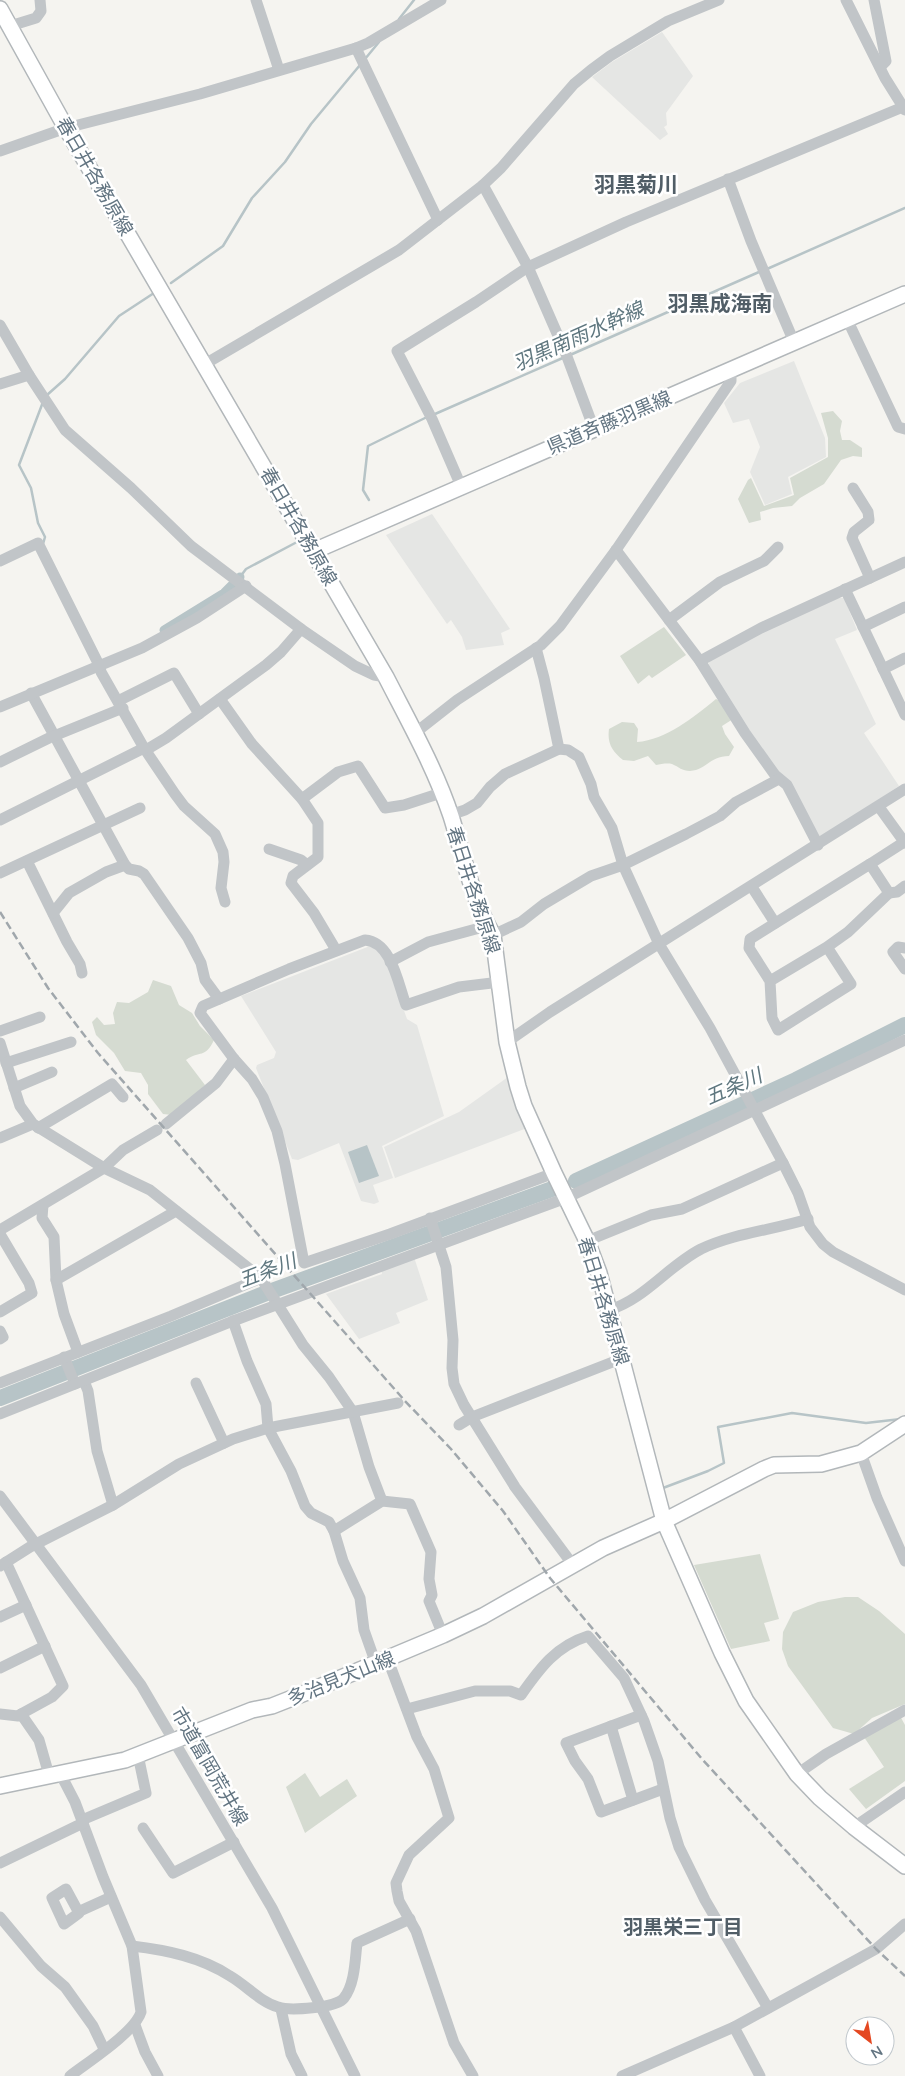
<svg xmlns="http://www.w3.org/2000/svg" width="905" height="2076" font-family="Mulish,'Noto Sans JP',sans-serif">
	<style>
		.built { fill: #e5e6e4 }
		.green { fill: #d5dbd1 }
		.water { fill: #b7c4c7 }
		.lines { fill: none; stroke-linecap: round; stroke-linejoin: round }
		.stream { stroke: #b7c4c7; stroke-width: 2.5 }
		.canal { stroke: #b7c4c7; stroke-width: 9 }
		.river { stroke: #b7c4c7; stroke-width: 16 }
		.major-casing { stroke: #b2b7ba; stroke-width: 18 }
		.minor { stroke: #c1c5c8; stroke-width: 11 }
		.major { stroke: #fff; stroke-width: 15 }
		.rail { stroke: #a0a7ac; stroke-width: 2.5; stroke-dasharray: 8 4; stroke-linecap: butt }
		.labels { text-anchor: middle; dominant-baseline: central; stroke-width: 5; stroke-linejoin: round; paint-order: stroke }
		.street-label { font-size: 19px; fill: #637582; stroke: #fff }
		.water-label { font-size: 20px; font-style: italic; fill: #5f777f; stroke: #fff }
		.neighbourhood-label { font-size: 20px; font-weight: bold; fill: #515e67; stroke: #fff }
		.quarter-label { font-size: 21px; font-weight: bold; fill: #515e67; stroke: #fff }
	</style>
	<rect width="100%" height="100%" fill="#f5f4f0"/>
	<g class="built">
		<polygon points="662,32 693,76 666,113 667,125 664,127 668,134 660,140 592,77 612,62"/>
		<polygon points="794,361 825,438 826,457 788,477 792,494 765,505 750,472 760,447 749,419 733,423 724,403 740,383"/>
		<polygon points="432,514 510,629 501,633 504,645 466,650 462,637 451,620 447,624 386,535"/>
		<polygon points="838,598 844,598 857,630 835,639 876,724 864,733 899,786 818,839 708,667 709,660 761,633"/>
		<polygon points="370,946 385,957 407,1019 417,1025 444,1116 382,1146 393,1178 373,1185 379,1202 374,1204 361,1201 339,1143 298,1160 292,1159 256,1068 257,1065 274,1058 276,1052 241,996"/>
		<polygon points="508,1077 527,1128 395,1178 384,1147 459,1112"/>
		<polygon points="414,1257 428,1300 396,1313 400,1323 359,1339 326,1294 382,1274 381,1269"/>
	</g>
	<g class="green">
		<polygon points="833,411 842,421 840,431 842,440 850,440 862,448 862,457 853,456 841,460 824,484 800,498 792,506 773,508 760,512 761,520 749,523 738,499 748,480 751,478 764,506 794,495 790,478 828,457 828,438 821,413"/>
		<polygon points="664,627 686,655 652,678 649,675 638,684 620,656"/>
		<path d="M716,699L724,703L733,719L722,726L725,734L734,747L729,756C710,756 706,770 690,771C682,771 679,767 672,764C667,763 661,764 656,765L648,756L634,761L623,760C612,751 607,743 609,729L622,722L634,723L638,729L637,742C666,740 694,717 716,699Z"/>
		<path d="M153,980L171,986L179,1005L192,1013L200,1026L214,1040C205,1059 200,1050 186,1060L205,1085L172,1115L163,1114L148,1094V1085L141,1073L125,1071L114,1053L96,1035L92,1022L97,1017L104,1025L115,1024L113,1013L117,1002L129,1003L148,992Z"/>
		<polygon points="760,1554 779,1619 764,1623 770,1641 731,1649 694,1565"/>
		<polygon points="845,1597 858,1597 879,1611 905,1634 905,1704 872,1718 854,1734 833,1728 788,1666 782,1649 783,1632 793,1612 818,1602"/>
		<polygon points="900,1716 905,1725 905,1781 866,1809 849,1789 884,1767 864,1737"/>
		<polygon points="305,1773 320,1797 347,1779 357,1796 305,1833 286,1787"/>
	</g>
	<polygon class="water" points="367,1145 379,1176 359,1183 348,1152"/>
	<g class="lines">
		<g class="stream">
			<polyline points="399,19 414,0"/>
			<polyline points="365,59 379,42"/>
			<polyline points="767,269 905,208"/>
			<polyline points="171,283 223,246 252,198 285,162 311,124 360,65"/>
			<polyline points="570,355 759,272"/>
			<polyline points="47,395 65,379 119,316 154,293"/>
			<polyline points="435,414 565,357"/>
			<polyline points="369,500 363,490 368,446 427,417"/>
			<polyline points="43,544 45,537 38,523 31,488 19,465 43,402"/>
			<polyline points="240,577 246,569 297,542"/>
			<polyline points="663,1488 708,1471 724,1463 718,1427 792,1413 866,1423 901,1419"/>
		</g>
		<polyline class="canal" points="164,630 224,593 240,577"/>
		<g class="river">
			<polyline points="576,1181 796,1080 905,1025"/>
			<polyline points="0,1398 269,1292 552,1189"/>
		</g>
		<g class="major-casing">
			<g id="major">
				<path d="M0,9L66,128L386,677C409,722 435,768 451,816C463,854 473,902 493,935L507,1042L518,1087L524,1106L554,1173L587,1241L599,1273L664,1521L722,1653L746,1701L797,1774L820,1798L854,1827L905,1866"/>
				<polyline points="314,551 905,294"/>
				<polyline points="0,1786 125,1760 252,1710 272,1706 305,1693 443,1635 483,1616 603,1548 664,1521 764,1469 774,1465 821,1464 861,1453 905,1424"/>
			</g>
		</g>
		<g class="minor">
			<polyline points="256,0 279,70"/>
			<polyline points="846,0 885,78 905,110"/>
			<polyline points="874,0 886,61 880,67"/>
			<polyline points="10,26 36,18 41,11 40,0"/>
			<polyline points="356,48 438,220"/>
			<polyline points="0,151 66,128 200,94 356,48 368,43 441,0"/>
			<polyline points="728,179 751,241 794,342"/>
			<polyline points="483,185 528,267 566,354 594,429"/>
			<polyline points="847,319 898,427 905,429"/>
			<polyline points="0,325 29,375 65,430 131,488 191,546 301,629 355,666 374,675 386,677"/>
			<polyline points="205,364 399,250 483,185 501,168 574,84 591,70 610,56 668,21 719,0"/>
			<polyline points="0,384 29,375"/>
			<polyline points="461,486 432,419 397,351 476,302 528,267 626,222 903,107"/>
			<polyline points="853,488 868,512 869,520 854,532 852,538 870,578"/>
			<polyline points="616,550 700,661 745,733 775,775 787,785 818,845"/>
			<polyline points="0,561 38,543 100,667 101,672 144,748 175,794 184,806 215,834 223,852 224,862 221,888 225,902"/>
			<polyline points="845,589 905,715"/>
			<polyline points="669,620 720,582 764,561 778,547"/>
			<polyline points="863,627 905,607"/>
			<polyline points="536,648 544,678 559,749 568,750 579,757 591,784 594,797 612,828 623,865 659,944 710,1028 783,1163 798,1193 810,1227 823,1244 833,1252 905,1290"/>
			<polyline points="700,661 761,628 905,562"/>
			<polyline points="883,669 905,658"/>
			<polyline points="31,693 125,865 129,869 139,871 144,874 188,938 201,963 205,980 219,999"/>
			<polyline points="220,699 252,744 302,799 318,823 318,857 293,876 291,883 314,913 336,950"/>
			<polyline points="118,701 174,673 199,714"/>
			<polyline points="0,707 142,648 197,618 246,586"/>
			<polyline points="415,733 457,700 541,645 560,626 616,550 731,381 731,370"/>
			<polyline points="146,750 166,738 266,665 281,652 301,629"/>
			<polyline points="0,762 49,738 123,708"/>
			<polyline points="302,799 338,772 358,766 385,808 404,805 441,793"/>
			<polyline points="879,807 905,843"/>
			<polyline points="450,815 465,810 477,803 490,787 505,774 559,749"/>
			<polyline points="0,820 144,748"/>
			<polyline points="269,849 301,860 307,865"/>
			<polyline points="27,861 67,942 80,964 82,973"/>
			<polyline points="870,864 904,842"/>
			<polyline points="0,873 140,808"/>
			<polyline points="752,887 775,923"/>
			<polyline points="889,893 897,892 905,886"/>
			<polyline points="53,913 69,893 106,872 125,865"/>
			<polyline points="493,935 521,922 544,904 591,876 623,865 686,834 720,816 736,802 779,779"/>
			<polyline points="905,948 898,947 893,952 905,969"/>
			<polyline points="390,962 428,942 487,926"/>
			<polyline points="770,981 749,948 750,939 870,864 889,893 848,932 827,947 770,981 772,1018 778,1030 851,984 827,947"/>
			<path d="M500,982L459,987L406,1005C398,984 392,942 365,940L289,969L203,1006L200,1013L234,1059L252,1079L263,1097L277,1131L285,1164L304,1263L390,1234L554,1173"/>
			<polyline points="0,1031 40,1017"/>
			<polyline points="507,1042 550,1012 905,789"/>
			<polyline points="0,1043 20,1106 33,1124 104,1168 150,1190 261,1278 303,1345 329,1377 353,1412 369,1467 382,1501"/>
			<polyline points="6,1063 71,1042"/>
			<polyline points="14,1088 52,1072"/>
			<polyline points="166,1124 216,1083 234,1059"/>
			<polyline points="38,1128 112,1084 123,1097"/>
			<polyline points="0,1138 33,1124"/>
			<polyline points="43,1205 42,1218 54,1237 56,1280 64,1314 78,1352"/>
			<polyline points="430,1218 446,1267 453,1340 452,1368 454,1384 464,1405 515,1487 573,1565"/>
			<polyline points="0,1230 104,1168 123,1150 157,1130"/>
			<polyline points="0,1234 29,1283 32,1293 0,1312"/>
			<polyline points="587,1241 651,1215 682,1209 783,1163"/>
			<polyline points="56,1280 176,1211"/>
			<path d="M609,1310C645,1299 668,1266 701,1249C735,1233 773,1230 808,1219"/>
			<polyline points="233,1321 247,1361 266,1404 268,1428 291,1471 305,1506 311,1513 329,1522 334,1531 343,1561 360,1598 364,1630 376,1664"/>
			<polyline points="0,1331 3,1337 0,1339"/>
			<polyline points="64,1357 75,1384"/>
			<polyline points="84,1381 88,1391 97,1451 113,1505"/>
			<polyline points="0,1383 171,1316 261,1278"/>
			<polyline points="196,1383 224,1443"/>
			<polyline points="0,1414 233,1321 566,1198 905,1040"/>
			<polyline points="459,1425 472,1417 623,1358"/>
			<polyline points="861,1453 877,1498 905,1561"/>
			<polyline points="0,1496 141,1685 272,1908 355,2076"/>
			<polyline points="334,1531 382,1501 410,1504 431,1552 429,1579 432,1595 429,1601 443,1635"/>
			<polyline points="6,1562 63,1686 52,1697 21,1714"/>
			<polyline points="0,1566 30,1547 113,1505 179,1464 233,1439 268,1428 398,1403"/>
			<polyline points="0,1617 26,1605"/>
			<polyline points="388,1660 417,1737 434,1769 449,1818 409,1855 396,1883 397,1891 399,1901 416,1931 454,2043 473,2076"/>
			<polyline points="0,1668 45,1646"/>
			<path d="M407,1709L475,1691H510L521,1695C540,1668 556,1646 588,1636L624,1678L644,1721L658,1761L670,1818L679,1847L705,1900L768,2008"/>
			<polyline points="0,1714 18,1716 21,1714 39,1740 49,1775"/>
			<polyline points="641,1715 566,1743 575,1761 588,1779 601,1812 663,1789"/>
			<polyline points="611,1726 633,1800"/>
			<path d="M60,1773L75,1802L103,1877L132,1946L141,2012C135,2032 88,2062 70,2076"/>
			<polyline points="797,1774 826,1754 905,1710"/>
			<polyline points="82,1820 146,1793 138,1755"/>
			<polyline points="854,1827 905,1792"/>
			<polyline points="143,1828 173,1873 234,1842"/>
			<polyline points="0,1863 83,1823"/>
			<polyline points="79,1913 66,1889 52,1898 64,1924 79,1913 80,1911 111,1897"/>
			<polyline points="0,1917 41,1966 65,1987 93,2026 104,2049"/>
			<path d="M132,1946C166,1950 201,1957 230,1976C246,1985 260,2002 278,2007C289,2011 337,2008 344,1998C355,1984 355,1960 357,1943L410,1919"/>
			<polyline points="281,2009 291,2054 302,2076"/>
			<polyline points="135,2025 145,2052 158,2076"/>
			<polyline points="734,2027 760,2076"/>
			<polyline points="622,2076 734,2027 876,1949 905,1924"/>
		</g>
		<use href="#major" class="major"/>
		<polyline class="rail" points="0,912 48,988 98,1053 405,1401 451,1449 503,1511 550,1578 702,1759 876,1949 905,1976"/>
	</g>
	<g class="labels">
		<g class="street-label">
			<text transform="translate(95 176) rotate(60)">春日井各務原線</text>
			<text transform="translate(609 422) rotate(-23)">県道斉藤羽黒線</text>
			<text transform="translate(299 526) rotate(60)">春日井各務原線</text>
			<text transform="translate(474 890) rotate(72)">春日井各務原線</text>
			<text transform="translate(604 1301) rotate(73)">春日井各務原線</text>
			<text transform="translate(341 1678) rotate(-22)">多治見犬山線</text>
			<text transform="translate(210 1766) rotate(60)">市道富岡荒井線</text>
		</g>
		<g class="water-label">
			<text transform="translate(578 336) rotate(-24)">羽黒南雨水幹線</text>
			<text transform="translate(733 1086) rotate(-24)">五条川</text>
			<text transform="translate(267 1270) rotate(-21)">五条川</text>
		</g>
		<g class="neighbourhood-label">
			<text x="683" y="1926">羽黒栄三丁目</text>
		</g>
		<g class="quarter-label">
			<text x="636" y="184">羽黒菊川</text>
			<text x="720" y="303">羽黒成海南</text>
		</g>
	</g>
	<g transform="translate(870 2041) rotate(149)"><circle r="24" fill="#ffffff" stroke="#c1c8cd"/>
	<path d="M0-4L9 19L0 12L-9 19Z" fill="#e44821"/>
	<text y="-8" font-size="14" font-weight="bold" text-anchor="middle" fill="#637582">N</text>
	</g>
</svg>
